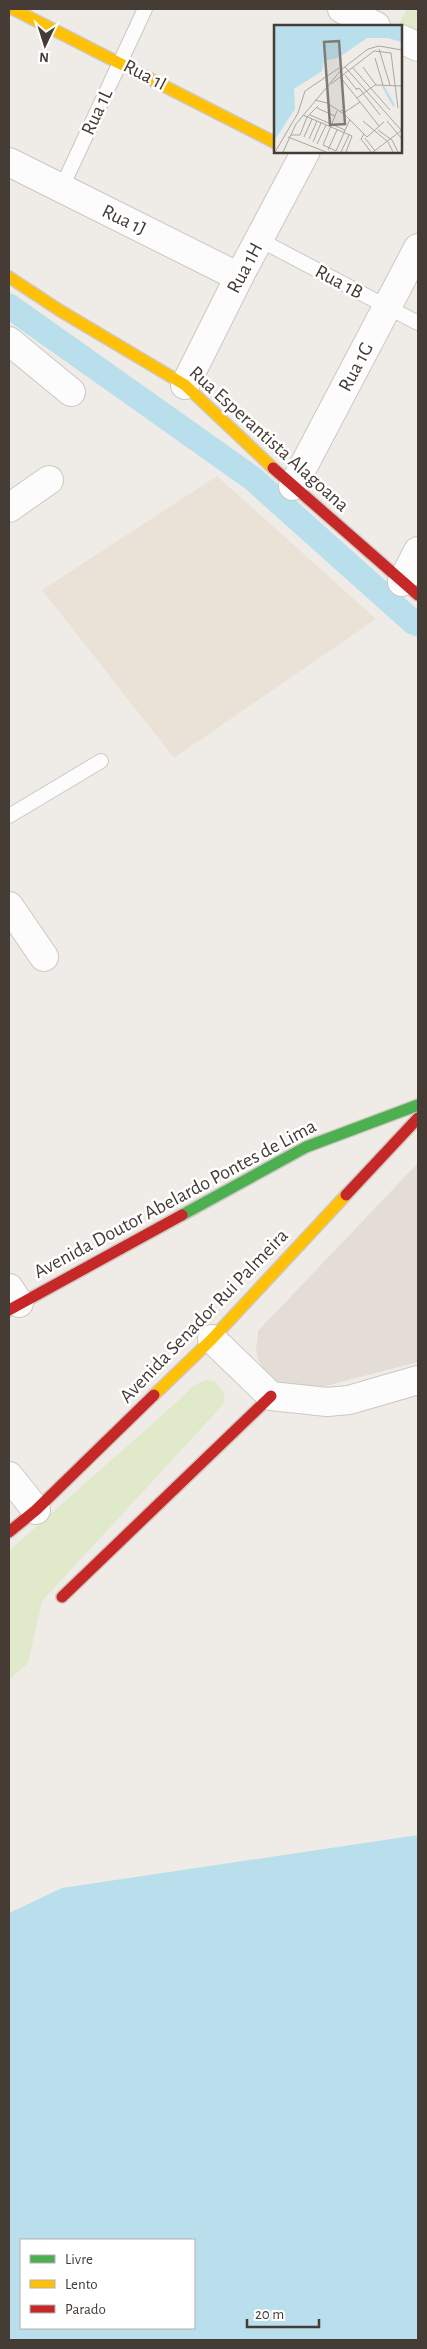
<svg xmlns="http://www.w3.org/2000/svg" width="427" height="2349" font-family="'Alegreya Sans',sans-serif">
	<style>
		.residential { fill: #e3ddd5 }
		.education { fill: #eae2d7 }
		.green { fill: #e0e9c9 }
		.water { fill: #b9deec; fill-rule: evenodd }
		.lines { fill: none; stroke-linecap: round; stroke-linejoin: round }
		.canal { stroke: #b9deec; stroke-width: 25 }
		.lane-casing { stroke: #cbc8c4; stroke-width: 16 }
		.street-casing { stroke: #cbc8c4; stroke-width: 30 }
		.fast-casing { stroke: #cfc9c1; stroke-width: 14 }
		.slow-casing { stroke: #cfc9c1; stroke-width: 14 }
		.jam-casing { stroke: #cfc9c1; stroke-width: 14 }
		.lane { stroke: #fdfcfc; stroke-width: 14 }
		.street { stroke: #fdfcfc; stroke-width: 28 }
		.fast { stroke: #4caf50; stroke-width: 11 }
		.slow { stroke: #ffc107; stroke-width: 11 }
		.jam { stroke: #c62828; stroke-width: 11 }
		.labels { text-anchor: middle; dominant-baseline: central; stroke-width: 5; stroke-linejoin: round; paint-order: stroke }
		.street-label { font-size: 20px; fill: #443c35; stroke: #fff }
		.inset-river { fill: none; stroke: #b9deec; stroke-width: 2.5 }
		.inset-road { fill: none; stroke: #aba6a0; stroke-width: 1 }
		.view { fill: #807a74; fill-opacity: 0.15; stroke: #807a74; stroke-width: 2.5 }
		.inset-edge { fill: none; stroke: #443c35; stroke-width: 2.5 }
	</style>
	<rect width="100%" height="100%" fill="#efece8"/>
	<polygon class="residential" points="418,1163 418,1362 306,1391 281,1386 270,1379 258,1360 256,1350 258,1331"/>
	<polygon class="education" points="217,476 376,619 174,758 42,590"/>
	<g class="green">
		<polygon points="407,9 418,9 418,34 399,24"/>
		<polygon points="205,1380 214,1381 224,1392 224,1402 220,1408 42,1601 28,1663 9,1680 9,1551 178,1401 193,1386"/>
	</g>
	<path class="water" d="M418,1835V2340H9V1913L62,1888ZM21,2240H194V2328H21Z"/>
	<g class="lines">
		<polyline class="canal" points="9,306 252,478 413,622 418,624"/>
		<g class="lane-casing">
			<g id="lane">
				<polyline points="61,189 145,9"/>
				<polyline points="260,240 418,323"/>
				<polyline points="9,816 101,761"/>
			</g>
		</g>
		<g class="street-casing">
			<g id="street">
				<polyline points="342,9 376,26"/>
				<polyline points="401,39 418,47"/>
				<polyline points="9,162 239,277"/>
				<polyline points="9,341 71,392"/>
				<polyline points="185,385 239,277 306,151"/>
				<polyline points="293,486 418,248"/>
				<polyline points="9,508 49,480"/>
				<polyline points="402,582 418,551"/>
				<polyline points="9,906 44,957"/>
				<polyline points="9,1288 19,1303"/>
				<polyline points="212,1339 271,1396 327,1402 349,1400 418,1380"/>
				<polyline points="9,1476 36,1510"/>
			</g>
		</g>
		<g class="fast-casing">
			<polyline id="fast" points="182,1215 306,1147 418,1105"/>
		</g>
		<g class="slow-casing">
			<g id="slow">
				<polyline points="13,9 276,143"/>
				<polyline points="9,277 59,310 185,385 273,468"/>
				<polyline points="154,1395 212,1339 346,1195"/>
			</g>
		</g>
		<g class="jam-casing">
			<g id="jam">
				<polyline points="273,468 418,595"/>
				<polyline points="346,1195 418,1118"/>
				<polyline points="9,1310 182,1215"/>
				<polyline points="9,1532 36,1510 154,1395"/>
				<polyline points="62,1597 271,1396"/>
			</g>
		</g>
		<use href="#lane" class="lane"/>
		<use href="#street" class="street"/>
		<use href="#fast" class="fast"/>
		<use href="#slow" class="slow"/>
		<use href="#jam" class="jam"/>
	</g>
	<g class="labels">
		<g class="street-label">
			<text transform="translate(145 75) rotate(27)">Rua 1I</text>
			<text transform="translate(97 112) rotate(-65)">Rua 1L</text>
			<text transform="translate(124 220) rotate(26)">Rua 1J</text>
			<text transform="translate(245 268) rotate(-62)">Rua 1H</text>
			<text transform="translate(339 282) rotate(28)">Rua 1B</text>
			<text transform="translate(356 367) rotate(-62)">Rua 1G</text>
			<text transform="translate(269 439) rotate(42)">Rua Esperantista Alagoana</text>
			<text transform="translate(175 1199) rotate(-28)">Avenida Doutor Abelardo Pontes de Lima</text>
			<text transform="translate(204 1316) rotate(-46)">Avenida Senador Rui Palmeira</text>
		</g>
	</g>
	<g transform="translate(274 25)">
		<rect width="128" height="128" fill="#efece8"/>
		<path d="M0,0H127V17L114,13H93L64,33L50,36L48,46L20,64L21,84L0,116Z" fill="#b9deec"/>
		<path class="inset-river" d="M109,61L120,81"/>
		<path class="inset-road" d="M105,24L116,60M117,28L124,83M101,33L109,60M71,42L128,106M89,42L102,60M79,43L116,85M71,50L83,65M67,53L105,101M57,59L100,26L117,28M82,64L85,63L106,90M83,73L101,60L128,61M41,75L53,78L70,89L93,112L110,97M43,83L61,91M67,85L71,87L86,77M63,86L49,120L62,126L76,94M29,90L78,111L72,127M36,90L71,105M89,96L114,117L119,127M113,96L128,114M104,105L118,115L124,127M90,109L87,114L97,127M17,110H26L33,92L44,81M14,112L52,127M30,112L38,94M91,113L101,126M35,114L43,96M39,117L47,98M43,119L52,100M54,125L63,105M1,127L24,88L31,66L65,43M9,127L22,99L68,44L94,24L105,21L128,25M67,127L75,110M99,127L128,105"/>
		<path class="view" d="M65,16L71,99L56,100L50,17Z"/>
		<rect width="128" height="128" class="inset-edge"/>
	</g>
	<rect width="427" height="2349" fill="none" stroke="#443c35" stroke-width="20"/>
	<rect x="20" y="2239" width="175" height="90" fill="#ffffff" stroke="#b4b1ae"/>
	<rect x="30" y="2255" width="25" height="8" fill="#4caf50" stroke="#b4b1ae"/>
	<text x="65" y="2264" font-size="15" fill="#443c35">Livre</text>
	<rect x="30" y="2280" width="25" height="8" fill="#ffc107" stroke="#b4b1ae"/>
	<text x="65" y="2289" font-size="15" fill="#443c35">Lento</text>
	<rect x="30" y="2305" width="25" height="8" fill="#c62828" stroke="#b4b1ae"/>
	<text x="65" y="2314" font-size="15" fill="#443c35">Parado</text>
	<g transform="translate(45 45) rotate(184)" stroke="#ffffff" stroke-width="4" paint-order="stroke">
	<path d="M0-4L9 19L0 12L-9 19Z" fill="#443c35"/>
	<text y="-8" font-size="14" font-weight="bold" text-anchor="middle" fill="#443c35">N</text>
	</g>
	<path d="M247 2319v8h72v-8" fill="none" stroke="#443c35" stroke-width="2.5"/>
	<text x="255" y="2319" font-size="15" fill="#443c35" stroke="#ffffff" stroke-width="4" paint-order="stroke">20 m</text>
</svg>
